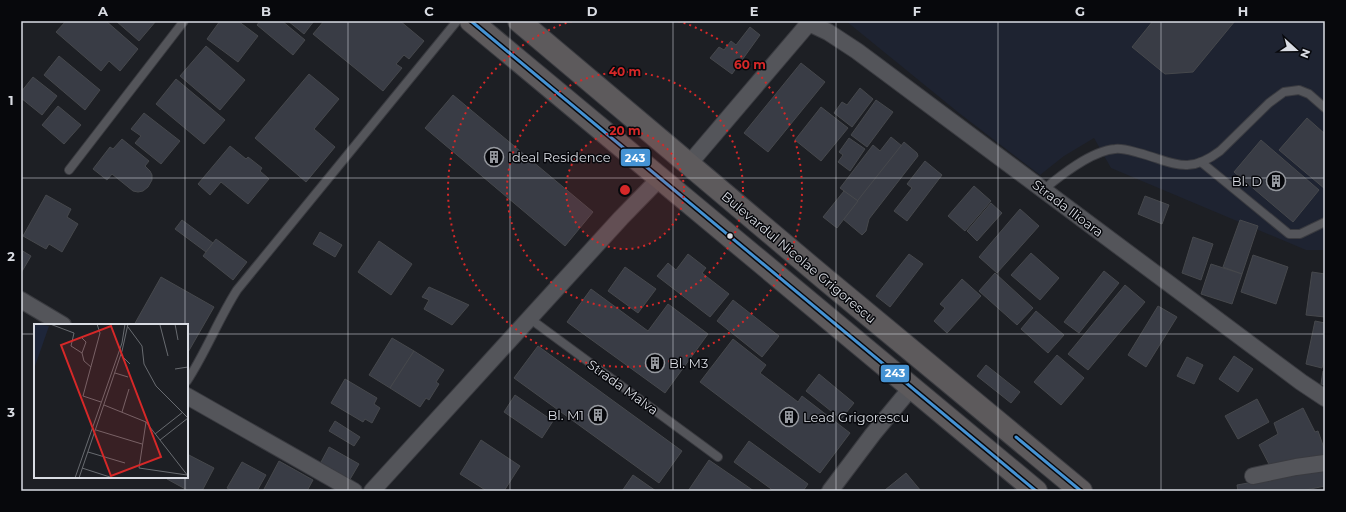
<svg xmlns="http://www.w3.org/2000/svg" width="1346" height="512" font-family="Montserrat,sans-serif">
	<style>
		.built { fill: #1e2331 }
		.building { fill: #393c45; stroke: #46484c }
		.lines { fill: none; stroke-linecap: round; stroke-linejoin: round }
		.lane-casing { stroke: #3a3b40; stroke-width: 10 }
		.street-casing { stroke: #3a3b40; stroke-width: 18 }
		.secondary-casing { stroke: #3a3b40; stroke-width: 24 }
		.lane { stroke: #54555a; stroke-width: 8 }
		.street { stroke: #54555a; stroke-width: 16 }
		.secondary { stroke: #5d5a5c; stroke-width: 22 }
		.bus-1-casing { stroke: #07080c; stroke-width: 6 }
		.bus-1 { stroke: #4593d4; stroke-width: 3 }
		.grid { fill: none; stroke: #d9dce3; stroke-width: 1; stroke-opacity: 0.55 }
		.ring { fill: none; stroke: #d62828; stroke-width: 2; stroke-dasharray: 2 4 }
		.bus-dot { fill: #d9dce3; stroke: #07080c; stroke-width: 1.5 }
		.labels { text-anchor: middle; dominant-baseline: central; stroke-width: 3; stroke-linejoin: round; paint-order: stroke }
		.poi-label { font-size: 13px; fill: #d9dce3; stroke: #07080c; text-anchor: start }
		.street-label { font-size: 13px; fill: #d9dce3; stroke: #07080c }
		.inset-road { fill: none; stroke: #686b70; stroke-width: 1 }
		.view { fill: #d62828; fill-opacity: 0.15; stroke: #d62828; stroke-width: 2 }
		.inset-edge { fill: none; stroke: #d9dce3; stroke-width: 2 }
		.centre { fill: #d62828; stroke: #07080c; stroke-width: 2 }
		.ring-label { font-size: 12px; text-anchor: middle; font-weight: bold; fill: #d62828; stroke: #07080c; stroke-width: 3; stroke-linejoin: round; paint-order: stroke }
		.line-badge { stroke: #07080c; stroke-width: 1.5 }
		.badge-label { font-size: 11px; text-anchor: middle; font-weight: bold; fill: #fff }
		.neatline { fill: none; stroke: #d9dce3; stroke-width: 1.5 }
		.grid-label { font-size: 13px; text-anchor: middle; font-weight: bold; fill: #d9dce3 }
	</style>
	<rect width="100%" height="100%" fill="#1d1f24"/>
	<polygon class="built" points="846,21 1325,21 1325,250 1306,250 1111,168 1094,138 1064,156 1040,175 959,113"/>
	<g class="building">
		<polygon points="66,21 106,21 138,49 120,71 109,61 101,71 56,32"/>
		<polygon points="116,21 156,21 139,41"/>
		<polygon points="220,21 238,21 258,36 238,62 207,39"/>
		<polygon points="260,21 282,21 305,40 293,55 257,25"/>
		<polygon points="288,21 314,21 304,34"/>
		<polygon points="324,21 400,21 424,41 409,59 404,55 396,64 402,68 383,91 313,34"/>
		<polygon points="1153,21 1235,21 1193,72 1165,74 1132,47"/>
		<polygon points="750,27 760,35 732,74 710,58 719,47 724,50 731,41 736,45"/>
		<polygon points="206,46 245,80 220,110 180,76"/>
		<polygon points="59,56 100,90 85,110 44,75"/>
		<polygon points="801,63 825,82 768,152 744,133"/>
		<polygon points="309,74 339,99 314,129 335,147 306,182 255,138"/>
		<polygon points="33,77 57,96 42,115 21,98 21,92"/>
		<polygon points="176,79 225,120 204,144 156,104"/>
		<polygon points="860,88 873,99 852,127 834,113 842,102 847,105"/>
		<polygon points="453,95 593,212 565,246 425,128"/>
		<polygon points="876,100 893,112 867,147 851,135"/>
		<polygon points="58,106 81,125 64,144 42,125"/>
		<polygon points="821,107 848,128 821,161 795,140"/>
		<polygon points="144,113 180,141 161,164 135,143 141,136 131,129"/>
		<polygon points="1307,118 1325,134 1325,189 1279,150"/>
		<polygon points="891,137 902,146 858,201 840,188 873,145 880,151"/>
		<polygon points="849,138 865,149 850,171 838,162 843,155 839,152"/>
		<polygon points="122,139 149,161 145,166 150,171 152,175 152,180 148,187 143,191 138,192 133,191 112,174 107,180 93,169 110,147 113,149"/>
		<polygon points="1261,140 1319,190 1293,222 1234,172"/>
		<polygon points="904,142 917,153 918,156 869,219 866,231 862,235 843,219"/>
		<polygon points="230,146 246,159 248,157 262,168 260,171 269,179 248,204 221,182 210,195 198,184"/>
		<polygon points="925,161 942,175 907,221 894,211 912,188 907,184"/>
		<polygon points="974,186 991,201 965,231 948,216"/>
		<polygon points="844,191 858,201 837,228 823,217"/>
		<polygon points="46,195 71,209 67,217 78,224 62,252 49,244 46,249 23,236"/>
		<polygon points="1145,196 1169,205 1162,224 1138,214"/>
		<polygon points="991,203 1002,213 977,241 967,231"/>
		<polygon points="1020,209 1039,226 997,273 979,257"/>
		<polygon points="182,220 213,243 206,252 175,229"/>
		<polygon points="1240,220 1258,226 1242,274 1223,267"/>
		<polygon points="320,232 342,245 335,257 313,244"/>
		<polygon points="1193,237 1213,244 1201,280 1182,273"/>
		<polygon points="216,239 247,262 233,280 203,256"/>
		<polygon points="379,241 412,264 391,295 358,272"/>
		<polygon points="21,250 31,256 21,273"/>
		<polygon points="1031,253 1059,278 1040,300 1011,275"/>
		<polygon points="688,254 706,268 702,273 729,294 710,317 657,276 668,263 676,270"/>
		<polygon points="909,254 923,264 890,307 876,296"/>
		<polygon points="1253,255 1288,267 1276,304 1241,292"/>
		<polygon points="1211,264 1242,274 1232,304 1201,294"/>
		<polygon points="625,267 656,289 638,313 608,291"/>
		<polygon points="1104,271 1119,283 1079,333 1064,322"/>
		<polygon points="1312,272 1325,274 1325,317 1306,315"/>
		<polygon points="995,273 1033,308 1017,325 979,291"/>
		<polygon points="161,277 214,307 187,354 187,325 134,325"/>
		<polygon points="962,279 981,296 947,333 934,321 945,308 940,304"/>
		<polygon points="1125,285 1145,302 1088,370 1068,354"/>
		<polygon points="429,287 469,305 452,325 424,309 429,300 422,297"/>
		<polygon points="591,289 648,331 668,304 708,334 665,393 567,322"/>
		<polygon points="733,300 779,336 762,357 717,321"/>
		<polygon points="1158,306 1177,317 1146,367 1128,355"/>
		<polygon points="1036,311 1064,335 1048,353 1021,329"/>
		<polygon points="1315,321 1325,323 1325,356 1322,368 1306,364"/>
		<polygon points="392,338 414,351 390,388 369,375"/>
		<polygon points="733,339 766,365 760,373 798,402 802,396 850,433 820,473 700,382"/>
		<polygon points="538,346 682,451 659,483 514,378"/>
		<polygon points="414,351 444,370 436,382 439,384 429,400 426,398 420,407 390,388"/>
		<polygon points="1057,355 1084,378 1061,405 1034,382"/>
		<polygon points="1234,356 1253,369 1238,392 1219,379"/>
		<polygon points="1187,357 1203,365 1194,384 1177,376"/>
		<polygon points="986,365 1020,392 1011,403 977,376"/>
		<polygon points="1323,371 1325,371 1325,385 1321,384"/>
		<polygon points="819,374 854,403 841,419 806,391"/>
		<polygon points="345,379 377,398 374,404 380,408 372,423 365,419 363,422 331,403"/>
		<polygon points="515,395 553,421 542,438 504,412"/>
		<polygon points="1257,399 1269,422 1238,439 1225,416"/>
		<polygon points="1303,408 1315,432 1318,431 1325,451 1325,456 1271,468 1259,445 1278,434 1274,423"/>
		<polygon points="335,421 360,437 354,446 329,431"/>
		<polygon points="481,440 520,466 504,491 487,491 460,474"/>
		<polygon points="749,441 808,484 803,491 774,491 734,462"/>
		<polygon points="329,447 359,464 349,481 320,464"/>
		<polygon points="187,454 214,468 202,491 189,491 167,479 168,477 187,477"/>
		<polygon points="709,460 754,491 688,491"/>
		<polygon points="279,461 313,480 307,491 263,491"/>
		<polygon points="242,462 266,475 257,491 233,491 227,488"/>
		<polygon points="1324,469 1325,486 1301,491 1238,491 1237,485"/>
		<polygon points="906,473 921,491 886,491 885,490"/>
		<polygon points="633,475 656,491 622,491"/>
	</g>
	<g class="lines">
		<g class="lane-casing">
			<g id="lane">
				<polyline points="1201,162 1289,234 1300,234 1325,222"/>
				<polyline points="69,170 184,21"/>
				<path d="M1043,190C1061,175 1091,151 1115,149C1123,148 1131,151 1139,153C1173,162 1187,176 1220,151L1269,103L1284,92L1299,90L1309,94L1325,108"/>
				<polyline points="529,318 718,457"/>
				<path d="M187,381C206,352 218,320 237,290L457,21"/>
			</g>
		</g>
		<g class="street-casing">
			<g id="street">
				<polyline points="689,164 809,23 828,32 857,51 1301,382 1325,398"/>
				<polyline points="21,300 63,325"/>
				<polyline points="187,396 354,491"/>
				<polyline points="1253,476 1296,467 1325,463"/>
				<polyline points="372,491 621,218 660,178"/>
				<polyline points="830,491 873,434 911,388"/>
			</g>
		</g>
		<g class="secondary-casing">
			<g id="secondary">
				<polyline points="471,21 1036,491"/>
				<polyline points="519,21 825,279 1081,491"/>
			</g>
		</g>
		<use href="#lane" class="lane"/>
		<use href="#street" class="street"/>
		<use href="#secondary" class="secondary"/>
		<g class="bus-1-casing">
			<g id="bus-1">
				<polyline points="471,21 1036,491"/>
				<polyline points="1016,437 1081,491"/>
			</g>
		</g>
		<use href="#bus-1" class="bus-1"/>
	</g>
	<path class="grid" d="M185,21V325M348,21V491M510,21V491M673,21V491M836,21V491M998,21V491M1161,21V491M21,178H1325M21,334H35M187,334H1325M185,477V491"/>
	<circle cx="625" cy="190" r="59" fill="#d62828" fill-opacity=".12"/>
	<g class="ring">
		<circle cx="625" cy="190" r="59"/>
		<circle cx="625" cy="190" r="118"/>
		<path d="M678 21A177 177 0 1 1 572 21"/>
	</g>
	<defs>
		<g id="building-ring" transform="scale(1)"><circle r="9.5" fill="#07080c" stroke="#979aa0" stroke-width="1.5"/><path d="M-4-6H4V6H1V3H-1V6H-4ZM-2.5-4.3h1.7v1.8h-1.7ZM.8-4.3h1.7v1.8H.8ZM-2.5-1h1.7V.8h-1.7ZM.8-1h1.7V.8H.8Z" fill="#979aa0"/></g>
	</defs>
	<g fill-rule="evenodd">
		<use href="#building-ring" x="494" y="157"/>
		<use href="#building-ring" x="1276" y="181"/>
		<use href="#building-ring" x="655" y="363"/>
		<use href="#building-ring" x="598" y="415"/>
		<use href="#building-ring" x="789" y="417"/>
	</g>
	<circle class="bus-dot" cx="730" cy="236" r="3.5"/>
	<g class="labels">
		<g class="poi-label">
			<text x="508" y="157">Ideal Residence</text>
			<text x="1262" y="181" text-anchor="end">Bl. D</text>
			<text x="669" y="363">Bl. M3</text>
			<text x="584" y="415" text-anchor="end">Bl. M1</text>
			<text x="803" y="417">Lead Grigorescu</text>
		</g>
		<g class="street-label">
			<text transform="translate(1068 208) rotate(37)">Strada Ilioara</text>
			<text transform="translate(799 257) rotate(40)">Bulevardul Nicolae Grigorescu</text>
			<text transform="translate(623 387) rotate(36)">Strada Malva</text>
		</g>
	</g>
	<g transform="translate(34 324)">
		<rect width="154" height="154" fill="#1d1f24"/>
		<path d="M0,0L15,2L0,45Z" fill="#1e263a"/>
		<path class="inset-road" d="M16,0L40,9L37,22L48,29M63,0L66,9L49,72L67,78M94,0H132M141,0L144,16M126,1L134,32M94,3L108,22L110,40L122,62L154,94M48,14L52,18L48,29L50,37L57,43M87,31L96,40M141,45L154,43M81,49L94,53M70,81L112,98L154,152M88,88L95,65M112,98L105,144L153,151M62,106L108,120M121,110L149,88M126,116L154,94M54,128L91,139M48,144L79,154M41,154L88,19L91,0M45,154L88,27L94,0"/>
		<path class="view" d="M77,2L127,133L77,152L27,21Z"/>
		<rect width="154" height="154" class="inset-edge"/>
	</g>
	<circle cx="625" cy="190" r="6" class="centre"/>
	<g class="ring-label">
		<text x="750" y="69">60 m</text>
		<text x="625" y="76">40 m</text>
		<text x="625" y="135">20 m</text>
	</g>
	<g class="line-badge">
		<rect x="620" y="148" width="31" height="19" rx="4" fill="#4593d4"/>
		<rect x="880" y="364" width="30" height="19" rx="4" fill="#4593d4"/>
	</g>
	<g class="badge-label">
		<text x="635" y="162">243</text>
		<text x="895" y="377">243</text>
	</g>
	<rect width="1346" height="512" fill="none" stroke="#07080c" stroke-width="44"/>
	<g transform="translate(1296 50) rotate(111)" stroke="#07080c" stroke-width="3" paint-order="stroke">
	<path d="M0-3L7 15L0 10L-7 15Z" fill="#d9dce3"/>
	<text y="-6" font-size="11" font-weight="bold" text-anchor="middle" fill="#d9dce3">N</text>
	</g>
	<rect x="22" y="22" width="1302" height="468" class="neatline"/>
	<g class="grid-label">
		<text x="103" y="16">A</text>
		<text x="266" y="16">B</text>
		<text x="429" y="16">C</text>
		<text x="592" y="16">D</text>
		<text x="754" y="16">E</text>
		<text x="917" y="16">F</text>
		<text x="1080" y="16">G</text>
		<text x="1243" y="16">H</text>
		<text x="11" y="105">1</text>
		<text x="11" y="261">2</text>
		<text x="11" y="417">3</text>
	</g>
</svg>
